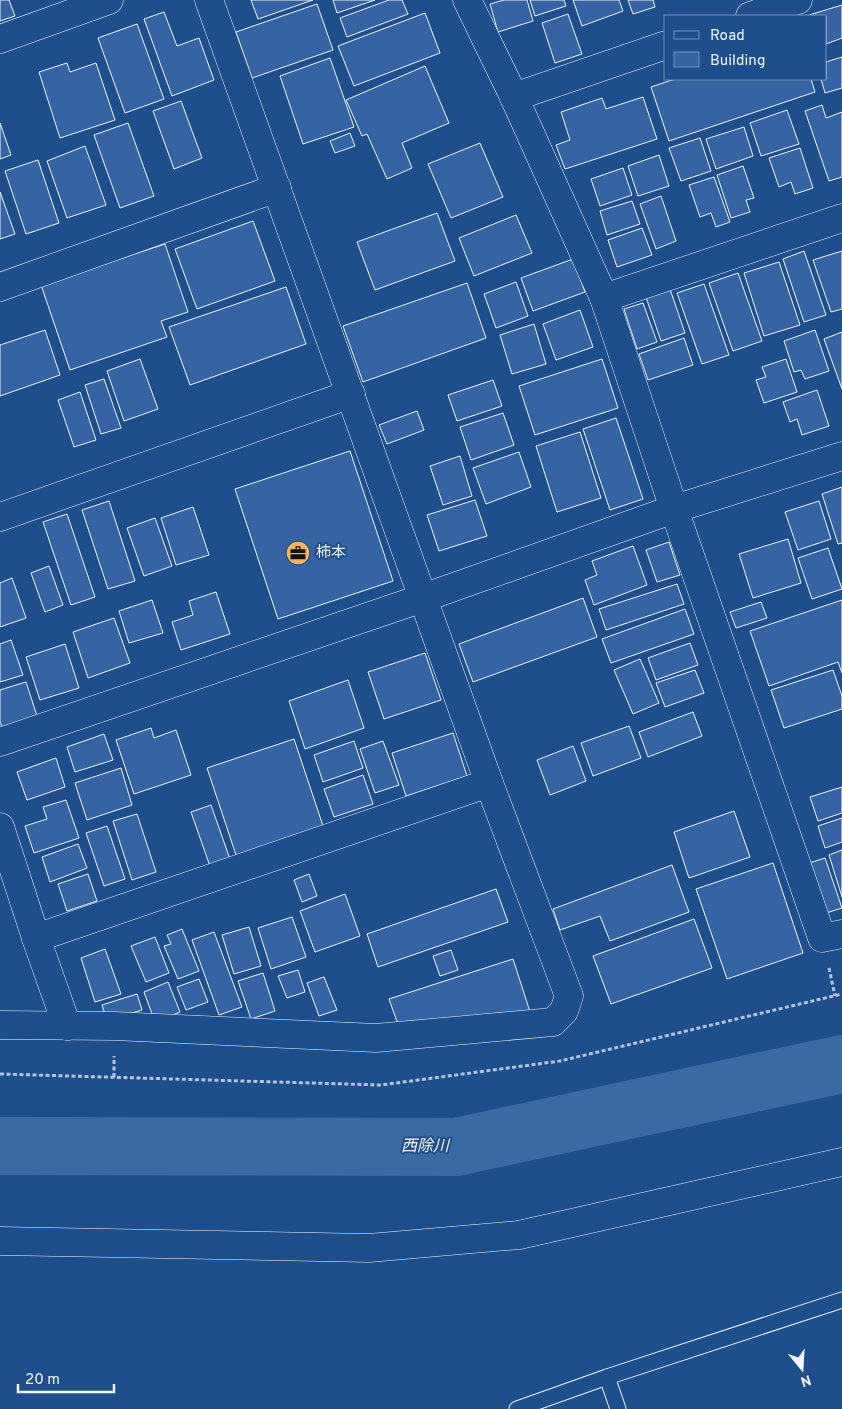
<svg xmlns="http://www.w3.org/2000/svg" width="842" height="1409" font-family="Overpass,'Noto Sans JP',sans-serif">
	<style>
		.lines { fill: none; stroke-linecap: round; stroke-linejoin: round }
		.river { stroke: #3b69a3; stroke-width: 58 }
		.building { fill: #3563a3; stroke: #f2f6ff }
		.lane-casing { stroke: #f2f6ff; stroke-width: 17 }
		.street-casing { stroke: #f2f6ff; stroke-width: 29 }
		.secondary-casing { stroke: #f2f6ff; stroke-width: 29 }
		.path { stroke: #b3c4dc; stroke-width: 3; stroke-dasharray: 4 2.5; stroke-linecap: butt }
		.lane { stroke: #1f4e8c; stroke-width: 15 }
		.street { stroke: #1f4e8c; stroke-width: 28 }
		.secondary { stroke: #1f4e8c; stroke-width: 28 }
		.labels { text-anchor: middle; dominant-baseline: central; stroke-width: 4; stroke-linejoin: round; paint-order: stroke }
		.poi-label { font-size: 15px; fill: #f2f6ff; stroke: #1f4e8c; text-anchor: start }
		.water-label { font-size: 16px; font-style: italic; fill: #f2f6ff; stroke: #1f4e8c }
	</style>
	<rect width="100%" height="100%" fill="#1f4e8c"/>
	<g class="lines">
		<polyline class="river" points="0,1146 456,1147 842,1064"/>
	</g>
	<g class="building">
		<polygon points="0,0 9,0 15,16 0,21"/>
		<polygon points="251,0 313,0 258,19"/>
		<polygon points="333,0 375,0 337,13"/>
		<polygon points="389,0 402,0 408,14 347,37 340,18"/>
		<polygon points="504,0 527,0 533,21 498,32 490,4"/>
		<polygon points="530,0 564,0 566,6 535,16"/>
		<polygon points="573,0 619,0 623,11 582,26"/>
		<polygon points="628,0 653,0 655,7 633,14"/>
		<polygon points="317,4 333,50 252,78 236,32"/>
		<polygon points="842,5 842,38 826,44 826,16 806,16"/>
		<polygon points="164,12 177,46 199,38 214,80 172,96 144,19"/>
		<polygon points="425,13 440,53 354,86 338,46"/>
		<polygon points="568,14 582,54 555,63 542,23"/>
		<polygon points="137,24 164,99 125,113 98,38"/>
		<polygon points="842,57 842,88 825,93 821,79 826,79 826,62"/>
		<polygon points="330,58 354,127 303,144 280,76"/>
		<polygon points="67,63 70,72 96,63 115,120 60,138 39,72"/>
		<polygon points="425,66 449,123 402,143 412,168 387,179 367,134 362,136 346,100"/>
		<polygon points="675,79 811,79 815,92 669,141 651,87"/>
		<polygon points="643,97 657,139 565,169 556,145 570,140 561,112 602,98 606,109"/>
		<polygon points="181,101 202,158 174,169 153,111"/>
		<polygon points="822,105 826,118 842,112 842,177 829,181 805,111"/>
		<polygon points="787,110 799,144 761,156 750,123"/>
		<polygon points="0,123 11,155 0,159"/>
		<polygon points="128,123 154,196 120,208 94,135"/>
		<polygon points="744,127 753,156 716,169 706,139"/>
		<polygon points="350,133 355,146 335,153 330,141"/>
		<polygon points="700,138 711,171 681,181 669,148"/>
		<polygon points="480,143 503,197 451,218 428,164"/>
		<polygon points="85,146 106,205 67,218 47,161"/>
		<polygon points="800,148 813,188 795,194 791,182 779,187 769,158"/>
		<polygon points="659,155 669,186 638,196 628,166"/>
		<polygon points="38,160 59,223 26,234 5,171"/>
		<polygon points="743,166 754,198 746,200 750,212 731,218 717,175"/>
		<polygon points="623,168 632,195 600,206 591,179"/>
		<polygon points="714,177 730,222 716,227 711,213 700,217 689,185"/>
		<polygon points="0,192 15,234 0,239"/>
		<polygon points="661,196 676,241 656,249 640,204"/>
		<polygon points="632,201 640,224 607,235 600,211"/>
		<polygon points="437,213 455,261 375,290 357,242"/>
		<polygon points="516,215 532,253 474,276 459,238"/>
		<polygon points="253,221 275,281 197,309 175,249"/>
		<polygon points="642,228 652,255 617,267 608,240"/>
		<polygon points="165,244 188,312 161,321 167,337 70,370 41,285"/>
		<polygon points="804,251 826,315 804,322 783,259"/>
		<polygon points="842,251 842,309 831,312 813,260"/>
		<polygon points="573,259 585,292 533,311 521,278"/>
		<polygon points="779,262 800,325 764,336 744,273"/>
		<polygon points="738,273 762,341 733,351 709,283"/>
		<polygon points="516,282 528,316 496,328 484,294"/>
		<polygon points="467,283 486,338 363,382 343,326"/>
		<polygon points="704,284 729,355 702,364 677,293"/>
		<polygon points="286,287 306,344 190,385 169,327"/>
		<polygon points="670,289 685,333 661,341 646,297"/>
		<polygon points="643,303 657,342 637,349 624,309"/>
		<polygon points="580,310 593,347 556,360 543,324"/>
		<polygon points="534,324 546,364 512,374 500,335"/>
		<polygon points="45,330 60,375 0,396 0,345"/>
		<polygon points="815,330 829,371 805,379 801,370 794,372 784,341"/>
		<polygon points="842,332 842,389 824,339"/>
		<polygon points="684,338 693,365 648,380 639,354"/>
		<polygon points="140,359 158,409 124,421 107,371"/>
		<polygon points="602,359 618,408 535,435 519,386"/>
		<polygon points="786,359 797,392 764,403 756,380 766,377 762,367"/>
		<polygon points="104,379 121,428 101,434 85,385"/>
		<polygon points="493,380 502,406 457,421 448,395"/>
		<polygon points="817,390 829,426 802,435 797,419 790,422 783,402"/>
		<polygon points="80,392 96,440 74,447 58,400"/>
		<polygon points="417,411 424,430 387,444 379,425"/>
		<polygon points="503,413 514,445 471,460 460,427"/>
		<polygon points="616,418 643,499 610,510 583,429"/>
		<polygon points="580,432 601,498 557,512 536,446"/>
		<polygon points="350,451 393,581 278,619 235,489"/>
		<polygon points="519,452 531,487 486,504 473,468"/>
		<polygon points="460,456 472,496 443,505 430,466"/>
		<polygon points="842,487 842,543 838,544 822,494"/>
		<polygon points="475,500 487,536 439,551 427,515"/>
		<polygon points="109,501 135,581 108,589 82,510"/>
		<polygon points="819,501 831,539 798,550 785,512"/>
		<polygon points="193,507 209,555 176,565 161,518"/>
		<polygon points="67,514 95,597 71,605 43,522"/>
		<polygon points="155,518 172,566 144,576 127,528"/>
		<polygon points="788,539 801,583 753,598 739,554"/>
		<polygon points="669,542 680,575 657,582 646,550"/>
		<polygon points="633,546 647,585 594,605 585,580 597,575 592,561"/>
		<polygon points="828,548 842,589 812,599 798,558"/>
		<polygon points="49,566 63,605 45,612 31,573"/>
		<polygon points="12,578 26,618 0,627 0,583"/>
		<polygon points="677,584 684,604 606,630 599,609"/>
		<polygon points="216,592 230,634 181,650 172,622 193,615 189,601"/>
		<polygon points="583,598 597,637 473,682 459,644"/>
		<polygon points="152,600 163,633 129,643 119,611"/>
		<polygon points="842,600 842,673 838,662 769,686 750,631"/>
		<polygon points="761,602 767,618 736,628 730,612"/>
		<polygon points="685,609 694,634 611,663 602,639"/>
		<polygon points="114,618 130,663 88,678 73,632"/>
		<polygon points="11,640 23,675 0,682 0,644"/>
		<polygon points="690,643 698,665 656,680 648,658"/>
		<polygon points="65,644 79,688 40,700 26,657"/>
		<polygon points="425,653 441,700 384,719 368,672"/>
		<polygon points="640,659 659,703 633,714 614,670"/>
		<polygon points="695,670 704,693 665,707 656,683"/>
		<polygon points="833,670 842,696 842,709 784,728 771,690"/>
		<polygon points="348,680 364,728 305,749 289,701"/>
		<polygon points="26,682 37,716 2,727 0,722 0,690"/>
		<polygon points="693,712 702,736 648,757 639,732"/>
		<polygon points="629,726 641,758 593,776 581,743"/>
		<polygon points="151,728 154,738 176,730 191,775 134,794 116,740"/>
		<polygon points="453,733 467,776 406,796 392,753"/>
		<polygon points="104,734 113,760 75,772 67,747"/>
		<polygon points="294,739 324,829 237,858 207,768"/>
		<polygon points="354,741 363,768 323,782 314,755"/>
		<polygon points="383,741 399,785 375,793 360,749"/>
		<polygon points="573,746 586,781 550,795 537,760"/>
		<polygon points="56,758 65,787 27,800 17,772"/>
		<polygon points="121,768 132,805 87,820 75,783"/>
		<polygon points="363,775 373,804 334,817 324,789"/>
		<polygon points="842,787 842,813 818,821 810,797"/>
		<polygon points="66,800 79,838 34,853 25,826 47,819 43,807"/>
		<polygon points="211,805 232,865 212,872 191,812"/>
		<polygon points="734,811 750,857 689,878 674,832"/>
		<polygon points="137,814 156,872 132,880 113,821"/>
		<polygon points="842,818 842,842 825,848 818,826"/>
		<polygon points="107,826 125,879 104,886 86,833"/>
		<polygon points="78,844 87,868 50,882 42,857"/>
		<polygon points="842,850 842,897 829,855"/>
		<polygon points="825,858 842,908 823,914 806,864"/>
		<polygon points="773,863 803,953 727,979 696,889"/>
		<polygon points="672,865 689,912 610,941 600,916 560,930 553,909"/>
		<polygon points="88,874 97,901 67,911 58,884"/>
		<polygon points="309,874 317,896 302,902 294,880"/>
		<polygon points="496,889 508,922 378,967 367,934"/>
		<polygon points="345,894 360,936 315,952 300,911"/>
		<polygon points="292,917 306,957 271,969 258,928"/>
		<polygon points="694,919 712,968 611,1004 593,956"/>
		<polygon points="249,927 261,966 234,974 222,935"/>
		<polygon points="182,929 199,971 178,979 164,946 171,944 167,935"/>
		<polygon points="214,932 242,1007 219,1015 192,940"/>
		<polygon points="155,937 169,973 146,982 131,946"/>
		<polygon points="105,949 121,994 95,1002 81,958"/>
		<polygon points="451,950 458,970 440,976 433,956"/>
		<polygon points="513,959 531,1015 400,1030 389,999"/>
		<polygon points="298,970 305,992 287,998 278,976"/>
		<polygon points="263,973 275,1011 251,1019 238,981"/>
		<polygon points="324,977 337,1010 319,1016 307,983"/>
		<polygon points="199,979 208,1002 186,1010 177,987"/>
		<polygon points="168,982 180,1012 155,1022 144,992"/>
		<polygon points="137,994 142,1010 107,1021 102,1005"/>
	</g>
	<g class="lines">
		<g class="lane-casing">
			<g id="lane">
				<polyline points="607,1377 618,1409"/>
				<polyline points="517,1409 607,1377 842,1300"/>
			</g>
		</g>
		<g class="street-casing">
			<g id="street">
				<polyline points="467,0 514,97"/>
				<polyline points="750,16 798,0"/>
				<polyline points="0,39 109,0"/>
				<polyline points="666,45 514,97 604,298 674,509 822,938 842,934"/>
				<polyline points="0,287 277,188"/>
				<polyline points="604,298 842,218"/>
				<polyline points="0,517 351,394"/>
				<polyline points="0,827 36,938 67,1026"/>
				<polyline points="36,938 489,783"/>
				<polyline points="0,1025 114,1026 376,1038 553,1022 564,1011 569,996 489,783 209,0"/>
			</g>
		</g>
		<g class="secondary-casing">
			<g id="secondary">
				<polyline points="0,742 423,598 674,509 842,456"/>
				<polyline points="0,1241 369,1248 519,1235 842,1162"/>
			</g>
		</g>
		<g class="path">
			<polyline points="829,968 835,996"/>
			<polyline points="0,1074 381,1085 560,1061 842,994"/>
			<polyline points="114,1077 114,1056"/>
		</g>
		<use href="#lane" class="lane"/>
		<use href="#street" class="street"/>
		<use href="#secondary" class="secondary"/>
	</g>
	<defs>
		<g id="office-disc" transform="scale(1.25)"><circle r="9.5" fill="#ffb74d" stroke="#1f4e8c"/><path d="M-6-3h4V-5.5h4V-3h4V5H-6ZM-1-4.5V-3h2v-1.5ZM-6 0V1H6V0Z" fill="#111"/></g>
	</defs>
	<g fill-rule="evenodd">
		<use href="#office-disc" x="298" y="553"/>
	</g>
	<g class="labels">
		<g class="poi-label">
			<text x="316" y="553">柿本</text>
		</g>
		<g class="water-label">
			<text x="425" y="1147">西除川</text>
		</g>
	</g>
	<rect x="664" y="15" width="162" height="65" fill="#1f4e8c" stroke="#7391ba"/>
	<rect x="674" y="31" width="25" height="8" fill="#1f4e8c" stroke="#7391ba"/>
	<text x="710" y="40" font-size="15" fill="#f2f6ff">Road</text>
	<rect x="674" y="52" width="25" height="15" fill="#3563a3" stroke="#7391ba"/>
	<text x="710" y="65" font-size="15" fill="#f2f6ff">Building</text>
	<g transform="translate(802 1369) rotate(162)" stroke="#1f4e8c" stroke-width="4" paint-order="stroke">
	<path d="M0-4L9 19L0 12L-9 19Z" fill="#f2f6ff"/>
	<text y="-8" font-size="14" font-weight="bold" text-anchor="middle" fill="#f2f6ff">N</text>
	</g>
	<path d="M18 1384v8h96v-8" fill="none" stroke="#f2f6ff" stroke-width="2.5"/>
	<text x="25" y="1384" font-size="15" fill="#f2f6ff" stroke="#1f4e8c" stroke-width="4" paint-order="stroke">20 m</text>
</svg>
